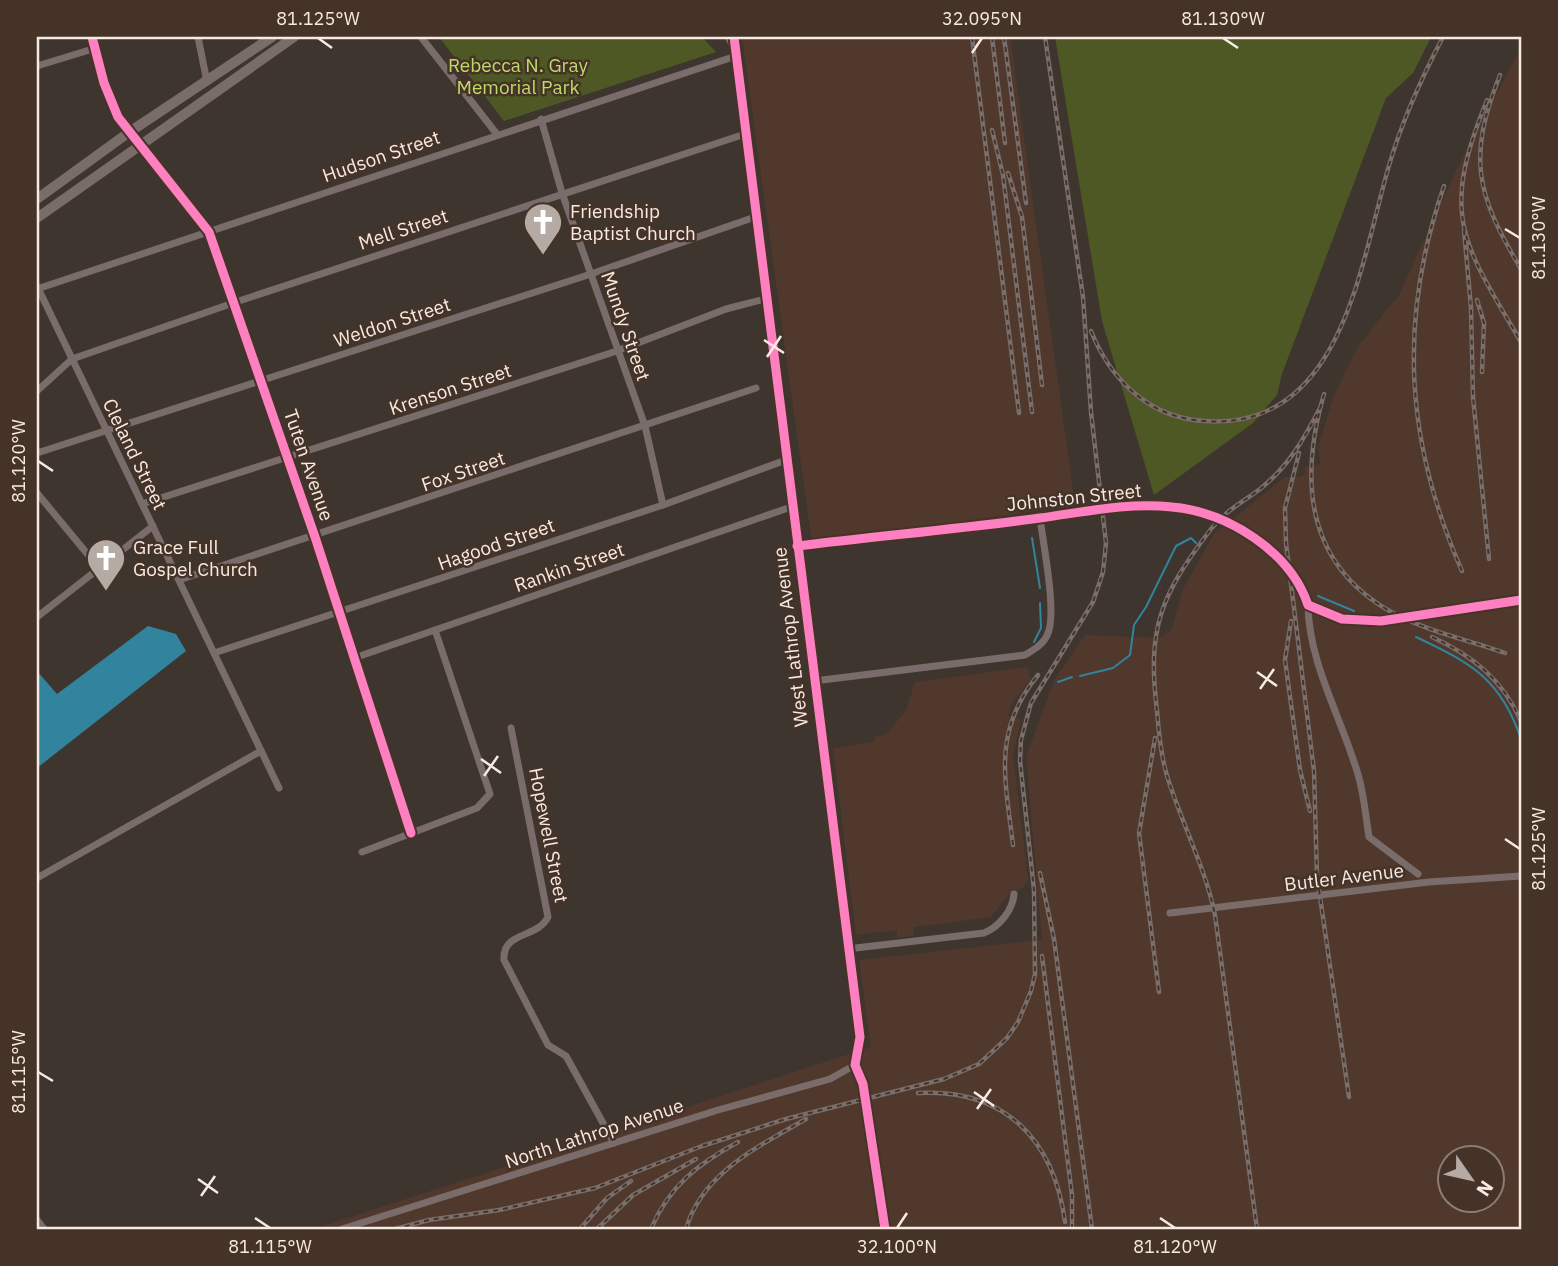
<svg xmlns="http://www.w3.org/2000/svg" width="1558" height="1266" font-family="'IBM Plex Sans',sans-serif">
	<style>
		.built { fill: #50392c; fill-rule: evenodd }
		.green { fill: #4d5825 }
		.water { fill: #32839d }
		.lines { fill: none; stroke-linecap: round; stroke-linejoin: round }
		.stream { stroke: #32839d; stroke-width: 2 }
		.minor { stroke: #796c6a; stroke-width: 7 }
		.major { stroke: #7a6c68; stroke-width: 10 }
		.highway { stroke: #7b716f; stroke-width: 10 }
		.rail-casing { stroke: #796e6b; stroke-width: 4.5 }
		.rail { stroke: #463328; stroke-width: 2; stroke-dasharray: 5; stroke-linecap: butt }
		.cycleway-casing { stroke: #463328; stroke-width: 13 }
		.cycleway { stroke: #ff80c0; stroke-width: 9 }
		.ticks { fill: none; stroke: #f6eae3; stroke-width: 2.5 }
		.labels { text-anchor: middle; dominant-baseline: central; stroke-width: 5; stroke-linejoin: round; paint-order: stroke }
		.park-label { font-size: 19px; fill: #bddb67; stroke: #463328 }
		.street-label { font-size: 19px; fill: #f6eae3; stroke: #463328 }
		.poi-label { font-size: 19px; fill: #f6eae3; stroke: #463328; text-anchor: start }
		.neatline { fill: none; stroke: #f6eae3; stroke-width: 2.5 }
		.ticks-label { font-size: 18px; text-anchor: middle; fill: #f6eae3 }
	</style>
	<rect width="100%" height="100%" fill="#3f352f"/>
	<g class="built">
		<polygon points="742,37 1010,37 1075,505 812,543"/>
		<path d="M1521,48V1229H314L871,1047L859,960L1042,940L1026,757L1055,679L1085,635L1159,638L1172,629L1183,589L1214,534L1285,477L1304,476L1305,467L1321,464L1318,448L1334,395L1358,346L1399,295L1457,169ZM1450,1158H1492V1200H1450Z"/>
		<polygon points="1028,667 1030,680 1013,702 1008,715 1021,720 1013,755 1028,879 1023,888 1012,891 991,917 914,927 914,935 897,938 897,930 856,935 833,748 875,742 875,736 886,735 906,710 915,682"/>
	</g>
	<g class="green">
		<polygon points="439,37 702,37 716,52 504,121"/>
		<polygon points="1055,37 1431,37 1413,73 1386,98 1282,374 1277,395 1253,423 1154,495 1102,321"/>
	</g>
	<polygon class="water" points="148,626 176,634 186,651 37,768 37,671 57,694"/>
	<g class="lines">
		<g class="stream">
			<polyline points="1032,538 1040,588"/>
			<polyline points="1318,596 1354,611"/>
			<path d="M1416,637C1471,663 1501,679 1521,739"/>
			<polyline points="1034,642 1041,628 1040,603"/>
			<polyline points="1080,676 1113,668 1130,655 1134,625 1146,607 1176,546 1191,538 1196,543"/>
			<polyline points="1058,682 1072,677"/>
		</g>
		<g class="minor">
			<polyline points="92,37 104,83 118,117 209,232 315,537 411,833"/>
			<polyline points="198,37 207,82"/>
			<polyline points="421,37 496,133"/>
			<polyline points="735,45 860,1037 855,1065 863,1084 885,1229"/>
			<polyline points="37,66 96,48"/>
			<polyline points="541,119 562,193 645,426 663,505"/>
			<polyline points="37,286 279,788"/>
			<polyline points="37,289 736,56"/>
			<polyline points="37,391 72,359 236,302 745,134"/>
			<polyline points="37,453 591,274 755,217"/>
			<polyline points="37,493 99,568"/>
			<polyline points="142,504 617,351 726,309 765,299"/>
			<path d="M797,546C878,536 959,529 1040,518C1084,512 1128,502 1172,507C1227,512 1290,551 1308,605L1342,619L1381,621L1521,600"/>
			<polyline points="179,580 756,388"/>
			<path d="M1308,605C1309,661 1337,709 1354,762C1363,786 1365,811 1369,837L1418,874"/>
			<polyline points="37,617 153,526"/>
			<polyline points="214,653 663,505 786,460"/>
			<polyline points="354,658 794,506"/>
			<path d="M814,681L1025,655C1035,649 1044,644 1048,633C1057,612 1043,543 1040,518"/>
			<path d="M511,728L548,917C537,939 502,931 504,960L548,1045L566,1056L614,1143"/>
			<polyline points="362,852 477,808 490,794 435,630"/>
			<polyline points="37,878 261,751"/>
			<polyline points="1170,913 1429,882 1521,876"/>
			<path d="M847,949L984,933C999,927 1013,910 1014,894"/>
			<polyline points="37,1220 44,1229"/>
			<polyline points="342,1229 718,1110 830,1079 855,1065"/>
		</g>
		<g class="major">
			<polyline points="37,199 128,133 272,37"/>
			<polyline points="37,218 294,37"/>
		</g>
		<polyline class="highway" points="730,37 735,47"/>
		<g class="rail-casing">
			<g id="rail">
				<polyline points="972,37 1019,413"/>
				<polyline points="992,37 1005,143"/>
				<polyline points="1004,37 1026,203"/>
				<path d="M1500,75C1467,158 1476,194 1521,269"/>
				<path d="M1487,100C1440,216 1461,240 1521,342"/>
				<polyline points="992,130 1003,175 1032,412"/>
				<polyline points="1008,173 1022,217 1042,385"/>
				<path d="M1444,186C1398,320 1405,441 1462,571"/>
				<polyline points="1464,230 1471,308 1473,397 1489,559"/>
				<polyline points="1477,300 1484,323 1482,372"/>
				<path d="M1091,331C1109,376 1144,413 1194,420C1340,439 1359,270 1388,169C1401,123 1421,79 1443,37"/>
				<path d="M1324,394C1299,481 1306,565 1393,613C1427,631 1468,640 1505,653"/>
				<polyline points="1299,453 1285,508 1286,543 1314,771 1317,876 1349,1097"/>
				<polyline points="1291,621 1285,660 1300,770 1310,811"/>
				<path d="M1432,637C1473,656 1502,679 1521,721"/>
				<polyline points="1155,738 1139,833 1159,992"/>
				<path d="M1013,845C1005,779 992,731 1038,675"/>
				<polyline points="1040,873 1054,939 1092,1229"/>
				<polyline points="1042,956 1072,1195 1072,1229"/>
				<path d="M918,1093C1004,1088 1054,1139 1065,1222"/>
				<polyline points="395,1229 429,1220 499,1210 595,1188 702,1146 786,1119 944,1079 979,1064 1007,1038 1018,1022 1031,991 1035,974 1034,890 1020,761 1021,740 1031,703 1093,602 1103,572 1106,543 1091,412 1083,297 1045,37"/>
				<polyline points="580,1229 607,1198 631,1181"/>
				<polyline points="597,1229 633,1195 696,1159"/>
				<path d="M651,1229C669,1186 698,1164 738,1142"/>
				<path d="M686,1229C702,1173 759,1146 806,1119"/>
				<path d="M1257,1229L1215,915C1205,867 1183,826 1168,779C1161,757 1159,734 1157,711C1147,628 1160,596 1211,529C1225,511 1243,502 1260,489C1288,467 1304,439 1320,408"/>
			</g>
		</g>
		<use href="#rail" class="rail"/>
		<g class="cycleway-casing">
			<g id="cycleway">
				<polyline points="92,37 104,83 118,117 209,232 315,537 411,833"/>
				<polyline points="734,37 860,1037 855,1065 863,1084 885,1229"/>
				<path d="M797,546C878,536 959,529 1040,518C1084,512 1128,502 1172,507C1227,512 1290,551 1308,605L1342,619L1381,621L1521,600"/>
			</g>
		</g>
		<use href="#cycleway" class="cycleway"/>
	</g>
	<path class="ticks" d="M318,38L332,48M1223,38L1238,48M972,53L982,38M1505,229L1520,238M764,340L784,353M767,357L781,336M38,461L53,471M1257,672L1277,686M1260,689L1274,669M481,759L501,773M484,776L498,756M1505,839L1520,849M38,1072L53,1081M974,1092L994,1106M977,1109L991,1089M198,1179L218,1193M201,1196L215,1176M255,1218L270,1228M1160,1218L1175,1228M897,1228L907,1213"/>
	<defs>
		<g id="church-pin" transform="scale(2.0125)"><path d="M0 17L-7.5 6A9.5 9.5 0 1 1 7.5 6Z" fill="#b6aba4" stroke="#463328"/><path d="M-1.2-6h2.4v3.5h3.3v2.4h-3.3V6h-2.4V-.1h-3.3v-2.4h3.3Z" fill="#fff"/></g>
	</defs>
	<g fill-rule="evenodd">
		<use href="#church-pin" x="543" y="222"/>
		<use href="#church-pin" x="106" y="558"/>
	</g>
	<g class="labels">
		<g class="park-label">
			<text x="518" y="65">Rebecca N. Gray<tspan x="518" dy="22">Memorial Park</tspan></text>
		</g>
		<g class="street-label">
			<text transform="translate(381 156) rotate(-19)">Hudson Street</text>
			<text transform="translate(403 229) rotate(-18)">Mell Street</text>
			<text transform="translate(392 322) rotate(-18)">Weldon Street</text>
			<text transform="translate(626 326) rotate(71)">Mundy Street</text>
			<text transform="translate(450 389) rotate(-18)">Krenson Street</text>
			<text transform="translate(135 454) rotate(64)">Cleland Street</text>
			<text transform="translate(309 465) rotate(71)">Tuten Avenue</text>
			<text transform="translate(463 471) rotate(-19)">Fox Street</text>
			<text transform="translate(1074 497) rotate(-6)">Johnston Street</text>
			<text transform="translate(496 544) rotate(-19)">Hagood Street</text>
			<text transform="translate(569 567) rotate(-19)">Rankin Street</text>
			<text transform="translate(790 637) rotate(-97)">West Lathrop Avenue</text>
			<text transform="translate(549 835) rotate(79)">Hopewell Street</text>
			<text transform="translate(1344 877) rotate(-7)">Butler Avenue</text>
			<text transform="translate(594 1133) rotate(-18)">North Lathrop Avenue</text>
		</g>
		<g class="poi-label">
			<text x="570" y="211">Friendship<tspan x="570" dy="22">Baptist Church</tspan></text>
			<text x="133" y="547">Grace Full<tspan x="133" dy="22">Gospel Church</tspan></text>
		</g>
	</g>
	<rect width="1558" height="1266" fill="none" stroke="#463328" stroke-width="77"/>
	<g transform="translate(1471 1179) rotate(124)"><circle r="33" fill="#463328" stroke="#8c7c73" stroke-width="2"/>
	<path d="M0-5L12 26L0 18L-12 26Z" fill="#b6aba4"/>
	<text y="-10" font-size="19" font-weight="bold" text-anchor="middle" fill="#f6eae3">N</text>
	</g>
	<rect x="38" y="38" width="1482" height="1190" class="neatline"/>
	<g class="ticks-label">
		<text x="318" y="25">81.125°W</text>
		<text x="982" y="25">32.095°N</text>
		<text x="1223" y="25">81.130°W</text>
		<text transform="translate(1539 238) rotate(-90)" y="6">81.130°W</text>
		<text transform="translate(19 461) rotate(-90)" y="6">81.120°W</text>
		<text transform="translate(1539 849) rotate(-90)" y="6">81.125°W</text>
		<text transform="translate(19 1072) rotate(-90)" y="6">81.115°W</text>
		<text x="270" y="1253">81.115°W</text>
		<text x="897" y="1253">32.100°N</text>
		<text x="1175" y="1253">81.120°W</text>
	</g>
</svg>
